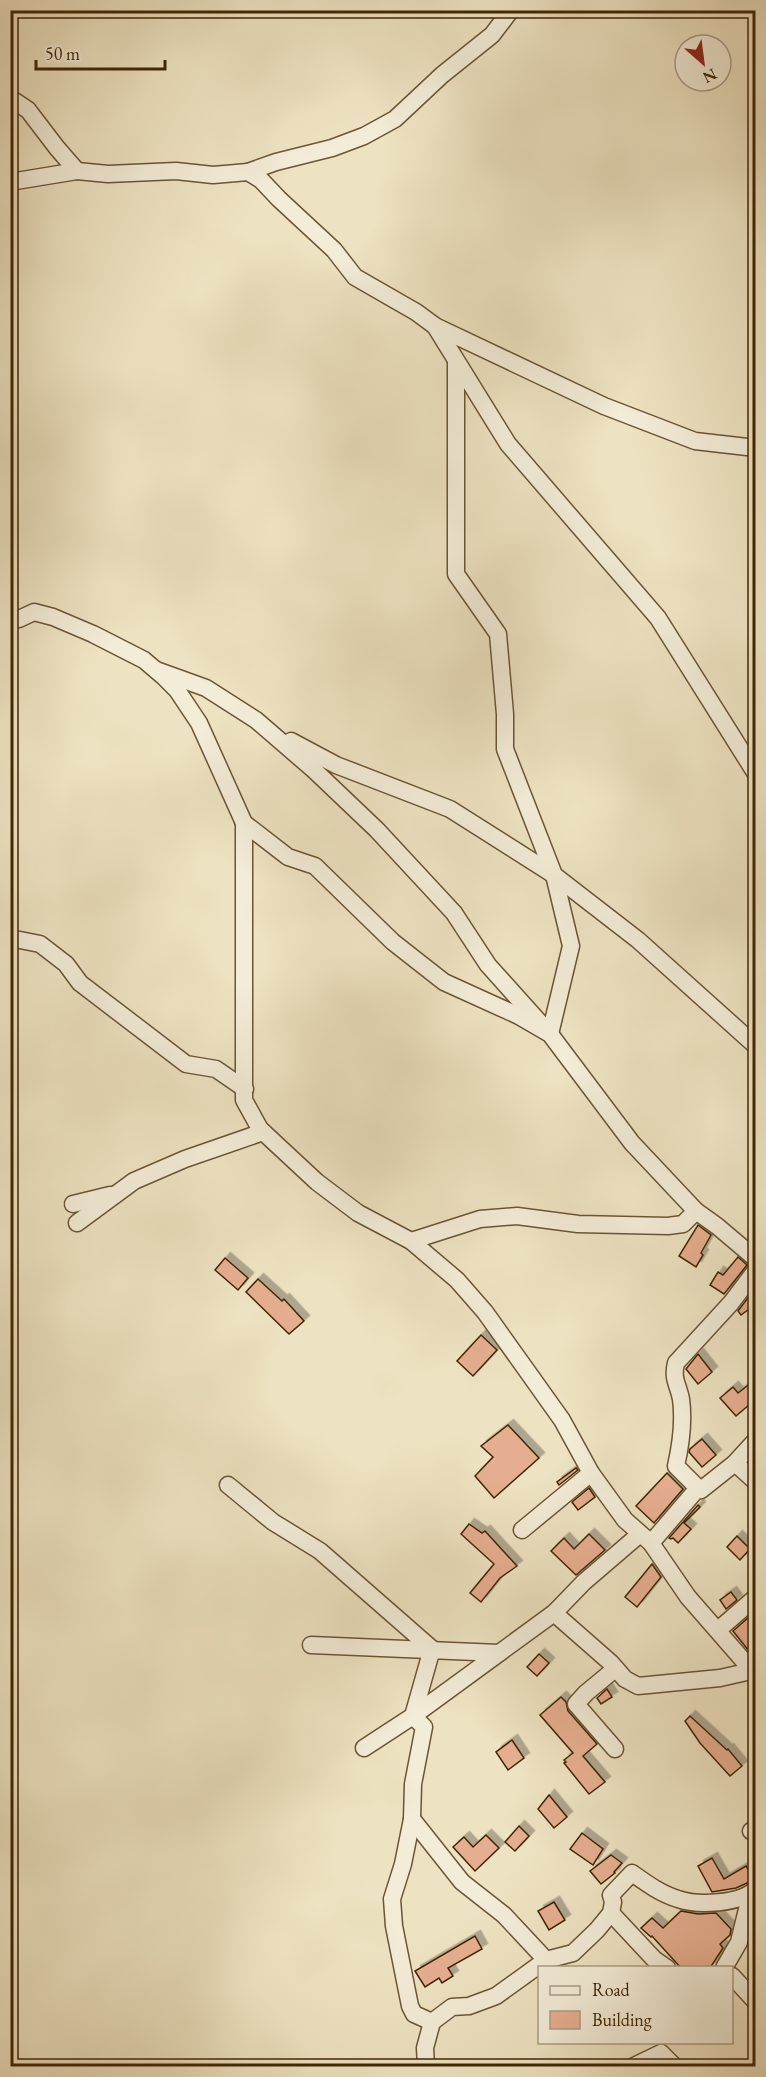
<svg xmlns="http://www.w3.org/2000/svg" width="766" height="2077" font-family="'EB Garamond',serif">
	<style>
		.building { fill: #e6ae90; stroke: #402605; stroke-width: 1.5; filter: url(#shadow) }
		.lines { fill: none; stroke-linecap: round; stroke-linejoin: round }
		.minor-casing { stroke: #6b5534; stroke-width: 19 }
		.minor { stroke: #f3ecd7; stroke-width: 16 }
	</style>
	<defs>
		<filter id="shadow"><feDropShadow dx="5.5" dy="-5.5" stdDeviation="0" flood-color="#0004"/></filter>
	</defs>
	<rect width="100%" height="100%" fill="#ede2c1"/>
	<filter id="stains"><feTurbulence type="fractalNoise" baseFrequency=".00333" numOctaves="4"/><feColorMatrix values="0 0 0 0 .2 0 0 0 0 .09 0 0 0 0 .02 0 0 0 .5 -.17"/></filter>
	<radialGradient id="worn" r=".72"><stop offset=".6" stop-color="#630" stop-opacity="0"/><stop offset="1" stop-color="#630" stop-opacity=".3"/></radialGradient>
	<g class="building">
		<polygon points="698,1225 711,1235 701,1253 703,1255 696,1267 679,1256"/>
		<polygon points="738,1257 747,1265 724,1294 710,1285 718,1272 723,1275"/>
		<polygon points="225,1258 248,1278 238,1290 215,1270"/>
		<polygon points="258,1279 282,1301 284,1299 304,1321 289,1334 246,1292"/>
		<polygon points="750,1295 756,1304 741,1315 738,1311"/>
		<polygon points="481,1335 497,1350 473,1376 457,1361"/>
		<polygon points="698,1354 712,1372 698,1384 686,1369"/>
		<polygon points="756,1379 756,1399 736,1416 720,1398 733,1387 738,1393"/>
		<polygon points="508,1425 539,1458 494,1498 475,1476 493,1457 481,1446"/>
		<polygon points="702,1439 716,1455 702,1467 689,1452 690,1449"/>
		<polygon points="576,1468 578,1470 559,1485 557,1482"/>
		<polygon points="667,1473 683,1489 654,1523 636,1506"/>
		<polygon points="589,1488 595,1497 578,1510 572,1502"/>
		<polygon points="698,1505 700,1507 684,1523 691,1529 678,1543 673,1538 671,1539 669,1538"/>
		<polygon points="469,1524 482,1533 485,1531 517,1566 500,1578 481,1602 470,1593 494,1564 461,1534"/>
		<polygon points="589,1534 605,1550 576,1575 551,1551 564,1538 574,1549"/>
		<polygon points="737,1536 750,1549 740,1560 727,1547"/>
		<polygon points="652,1564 661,1577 637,1607 625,1597"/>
		<polygon points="731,1592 737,1600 726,1609 720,1600"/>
		<polygon points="756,1611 756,1648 749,1651 733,1631"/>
		<polygon points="539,1654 549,1663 537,1676 527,1667"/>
		<polygon points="607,1689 612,1697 601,1704 597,1698"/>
		<polygon points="561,1697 566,1702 568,1711 597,1744 583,1756 605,1782 589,1794 564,1763 566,1762 564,1760 573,1753 540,1715"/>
		<polygon points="690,1716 727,1750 728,1749 742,1766 730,1776 700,1743 685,1721"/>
		<polygon points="512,1740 524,1758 508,1770 496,1752"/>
		<polygon points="549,1795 567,1817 554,1828 538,1809"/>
		<polygon points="519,1826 529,1836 515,1851 505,1842"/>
		<polygon points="582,1833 603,1849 593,1865 570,1849"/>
		<polygon points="486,1835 499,1848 475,1871 453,1847 464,1837 473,1847"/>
		<polygon points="611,1855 622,1863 614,1872 615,1873 601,1884 590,1871"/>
		<polygon points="712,1858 724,1879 746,1866 748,1869 756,1862 756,1879 736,1888 712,1892 698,1866"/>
		<polygon points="554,1902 565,1920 549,1930 538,1911"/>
		<polygon points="681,1911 698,1914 716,1913 731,1929 730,1935 720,1944 723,1948 710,1968 681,1968 652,1936 651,1937 641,1928 652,1918 663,1928"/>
		<polygon points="475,1936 482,1949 448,1968 453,1976 442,1983 439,1978 425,1987 415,1971"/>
	</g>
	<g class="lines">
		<g class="minor-casing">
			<g id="minor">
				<polyline points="10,98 28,110 57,148 77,171"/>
				<polyline points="248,172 276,162 332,148 364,136 395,119 442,75 492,35 511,10"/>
				<polyline points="10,182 77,171 108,174 176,171 213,175 248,172 261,180 279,199 334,250 355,277 416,312 435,326 604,406 695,441 756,448"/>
				<polyline points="435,326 508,444 658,618 756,774"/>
				<polyline points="10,618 19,619 34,612 53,617 93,634 144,660 164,677 177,690 199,723 244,823 288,857 315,866 393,942 444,982 519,1016 550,1034 632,1143 696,1211 717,1226 756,1259"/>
				<polyline points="156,670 206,688 256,720 314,770 377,830 454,913 488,965 550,1034 571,946 554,875 505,749 505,714 498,634 456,574 456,362"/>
				<polyline points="291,741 336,765 450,809 554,875 638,940 756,1046"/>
				<polyline points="244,823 244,1100 260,1129 317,1182 358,1213 411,1241 457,1280 485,1312 562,1420 591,1473 625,1520 651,1543 688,1597 756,1675"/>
				<polyline points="20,940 40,944 66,964 80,983 186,1064 216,1069 245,1089"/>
				<polyline points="73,1204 110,1195"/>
				<polyline points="77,1223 134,1181 185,1159 263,1132"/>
				<polyline points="411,1241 480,1219 517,1216 578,1224 668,1226 683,1224 696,1211"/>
				<polyline points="735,1463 756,1482"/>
				<polyline points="228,1485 273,1522 320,1551 432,1649 413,1716 364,1748"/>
				<path d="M698,1488L676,1466C681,1444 684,1421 681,1399C678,1384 672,1379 676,1363L731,1303L756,1270"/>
				<polyline points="522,1530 591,1473"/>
				<path d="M640,1534L584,1582L554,1613L413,1716L424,1727L413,1784L412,1819L403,1864L392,1899L394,1926L410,2006L414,2014L432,2022L452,2007L469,2006L496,1996L546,1960L573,1953L597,1930L611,1913L613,1902L611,1895L632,1873C646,1883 661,1894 678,1899C698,1906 740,1904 756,1889"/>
				<polyline points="651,1543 698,1488 701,1490 735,1463 756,1440"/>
				<polyline points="554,1613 611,1663 625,1679 638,1686 720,1678 751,1671"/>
				<polyline points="718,1630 756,1597"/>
				<polyline points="311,1645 499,1653"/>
				<polyline points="615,1669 586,1693 576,1704 615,1749"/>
				<polyline points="412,1819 462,1882 504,1915 546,1960"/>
				<polyline points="751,1831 756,1828"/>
				<polyline points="611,1913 654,1959 667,1968"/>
				<polyline points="724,1968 739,1942 751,1893"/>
				<polyline points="732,1976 756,2002"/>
				<polyline points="426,2066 425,2048 432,2022"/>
				<polyline points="634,2066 661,2053 674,2066"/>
			</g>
		</g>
		<use href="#minor" class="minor"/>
	</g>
	<rect width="766" height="2077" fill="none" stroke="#ede2c1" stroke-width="36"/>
	<rect x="12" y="12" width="742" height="2053" fill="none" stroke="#402605" stroke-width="3"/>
	<rect x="18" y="18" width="730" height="2041" fill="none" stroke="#402605" stroke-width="1.5"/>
	<rect x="538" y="1966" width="195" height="78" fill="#f3ecd7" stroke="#ab9d83" stroke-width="1.5"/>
	<rect x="550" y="1986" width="30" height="9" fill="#f3ecd7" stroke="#ab9d83" stroke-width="1.5"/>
	<text x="592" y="1996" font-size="18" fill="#402605">Road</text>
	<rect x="550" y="2011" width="30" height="18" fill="#e6ae90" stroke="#ab9d83" stroke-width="1.5"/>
	<text x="592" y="2026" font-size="18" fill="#402605">Building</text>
	<g transform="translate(703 63) rotate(152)"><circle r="28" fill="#f3ecd7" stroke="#ab9d83" stroke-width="1.5"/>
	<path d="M0-4.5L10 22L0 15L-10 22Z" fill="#8f2418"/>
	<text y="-9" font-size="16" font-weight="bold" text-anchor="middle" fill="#402605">N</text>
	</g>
	<path d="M36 60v9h129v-9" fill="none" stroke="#402605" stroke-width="3"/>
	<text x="45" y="60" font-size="18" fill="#402605" stroke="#f3ecd7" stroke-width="4.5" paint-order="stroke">50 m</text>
	<rect width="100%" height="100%" filter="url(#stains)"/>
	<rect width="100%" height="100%" fill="url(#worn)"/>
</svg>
